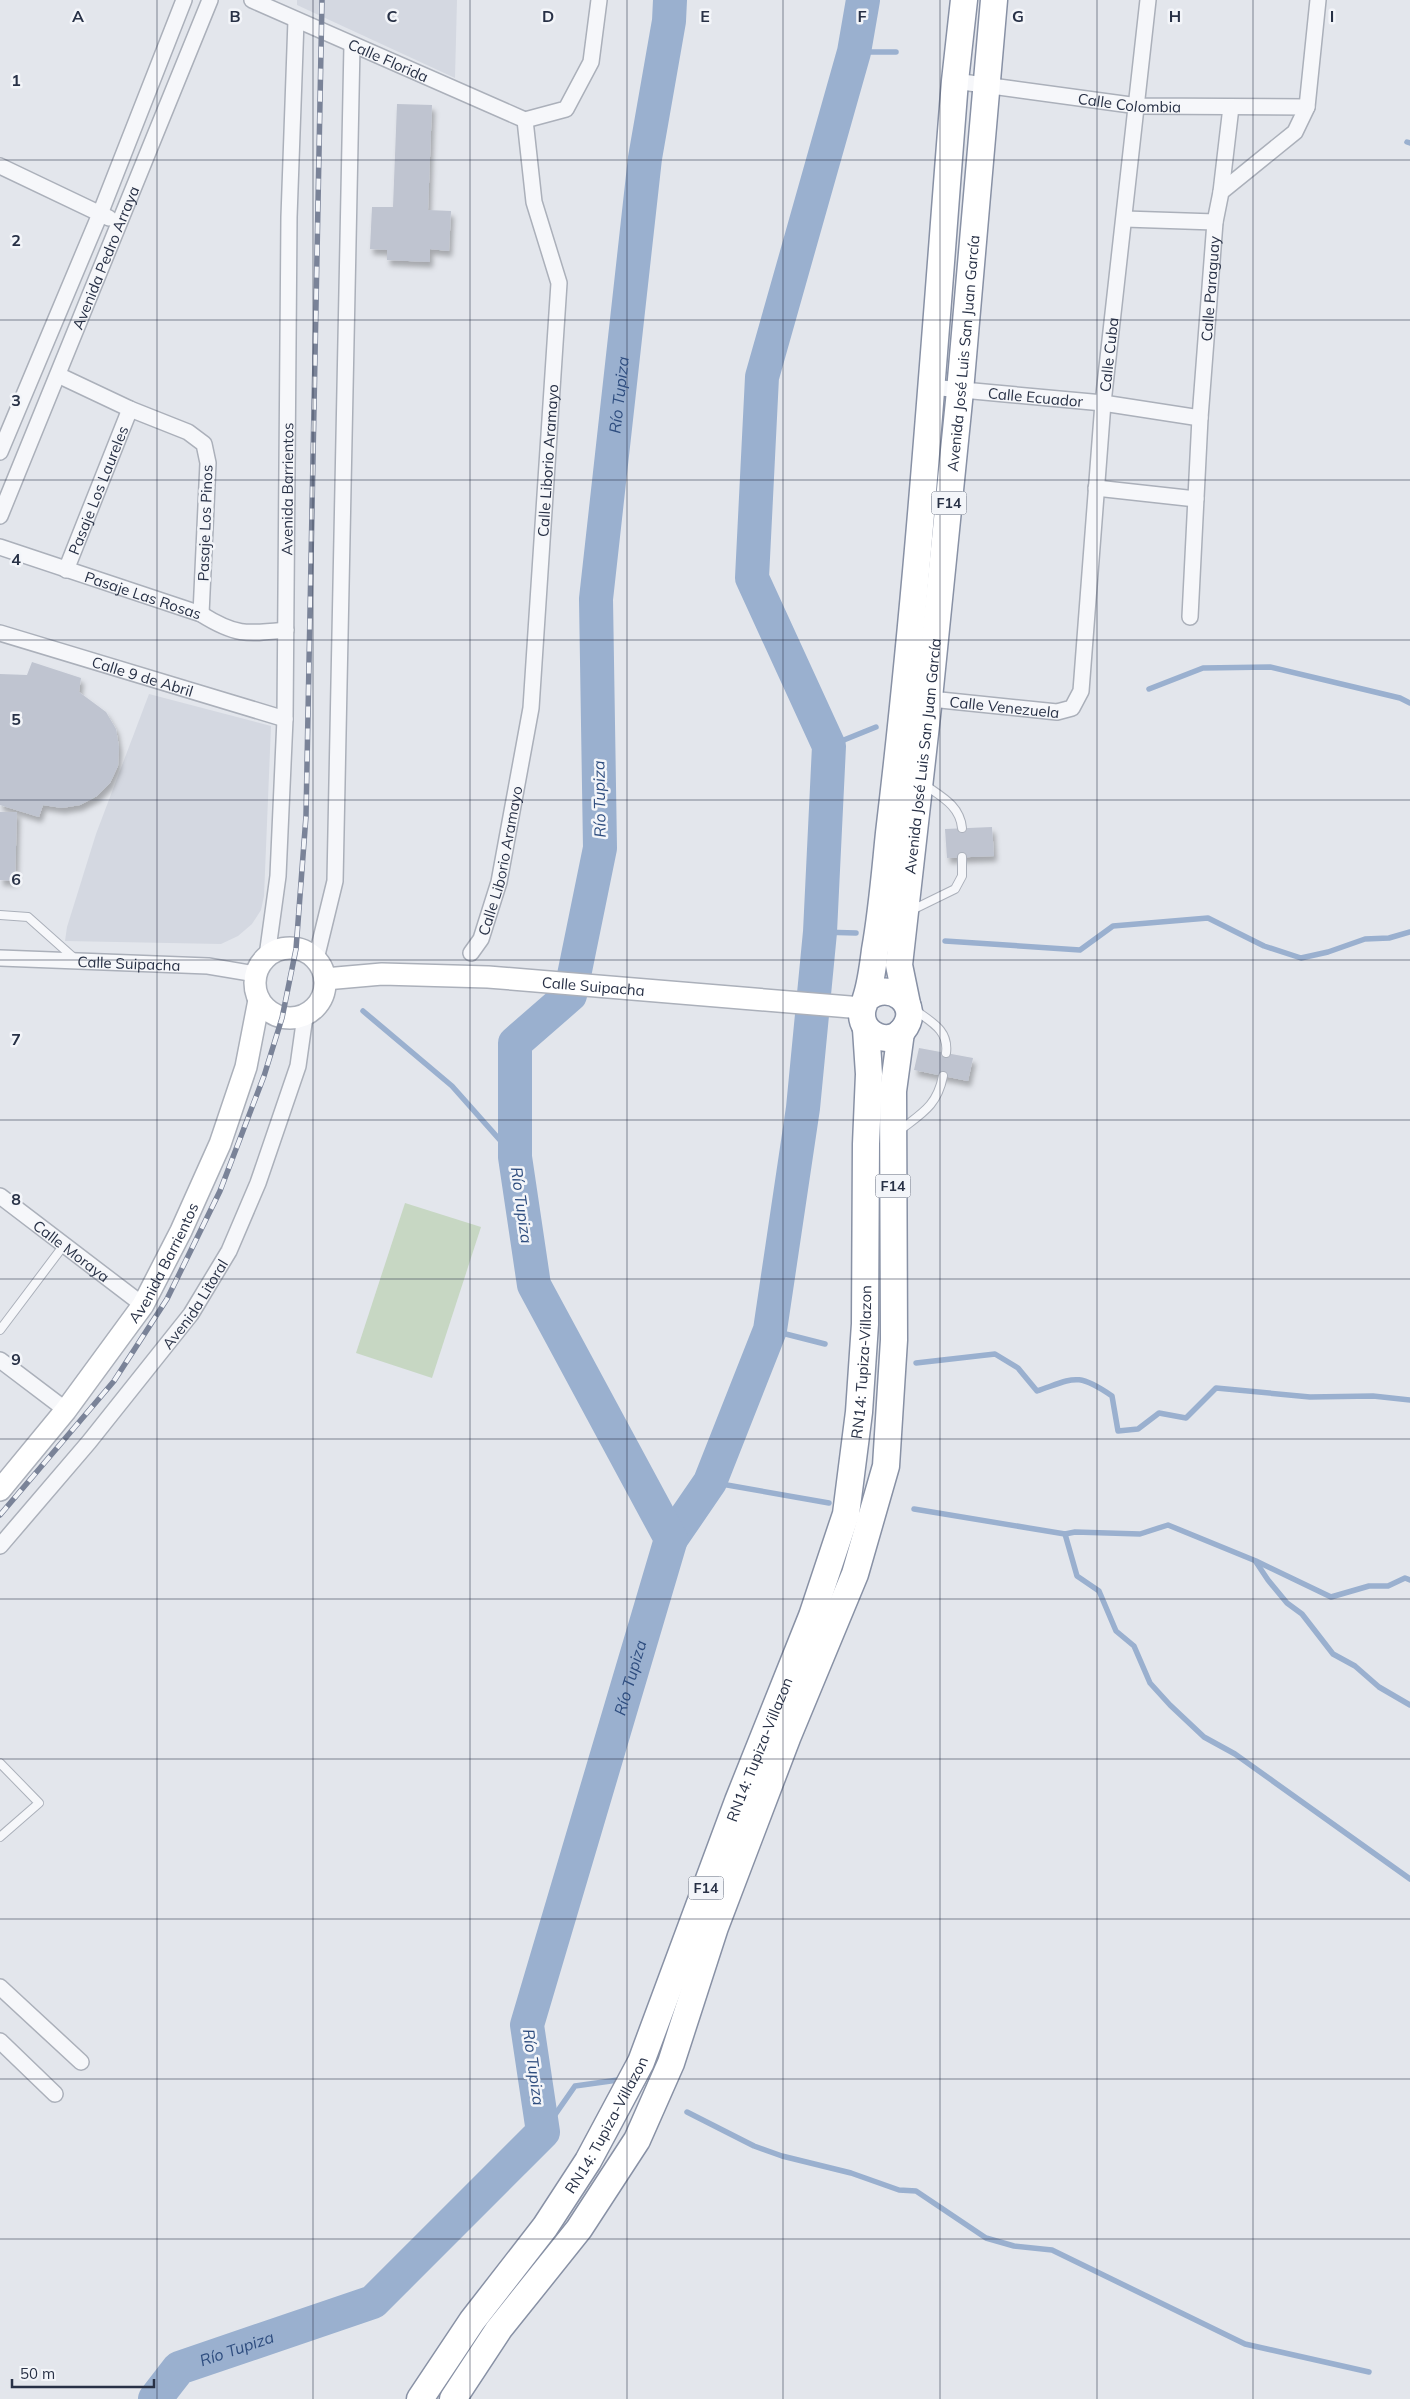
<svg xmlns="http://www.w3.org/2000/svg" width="1410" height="2399" font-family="Mulish,sans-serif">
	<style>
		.built { fill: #d4d8e1 }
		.green { fill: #c7d7c3 }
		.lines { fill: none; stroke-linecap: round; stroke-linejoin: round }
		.stream { stroke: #9ab0cf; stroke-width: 5.5 }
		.river { stroke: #9ab0cf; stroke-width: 34 }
		.building { fill: #bfc4d0; filter: url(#shadow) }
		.lane-casing { stroke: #abb0ba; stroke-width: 10 }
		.street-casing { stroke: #abb0ba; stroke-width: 18 }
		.secondary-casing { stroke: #abb0ba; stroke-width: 24 }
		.highway-casing { stroke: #8891a5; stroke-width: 29 }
		.lane { stroke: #f6f7fa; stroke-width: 8 }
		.street { stroke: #f6f7fa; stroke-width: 15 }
		.secondary { stroke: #fff; stroke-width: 21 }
		.highway { stroke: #fff; stroke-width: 26 }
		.rail-casing { stroke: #7a8398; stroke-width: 5.5 }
		.rail { stroke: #f3f5f9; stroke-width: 4; stroke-dasharray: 11; stroke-linecap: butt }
		.grid { fill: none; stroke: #283146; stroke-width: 1; stroke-opacity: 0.55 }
		.labels { text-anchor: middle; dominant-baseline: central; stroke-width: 5; stroke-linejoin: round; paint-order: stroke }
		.shield { fill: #f3f5f9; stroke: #656c7c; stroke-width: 1 }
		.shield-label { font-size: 14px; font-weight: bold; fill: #283146 }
		.street-label { font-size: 15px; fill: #283146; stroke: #f3f5f9 }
		.water-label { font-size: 16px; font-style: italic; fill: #2e4d7f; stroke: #f3f5f9 }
		.grid-label { font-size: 16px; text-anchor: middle; font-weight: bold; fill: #283146; stroke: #f3f5f9; stroke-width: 5; stroke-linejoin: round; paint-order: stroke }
	</style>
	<defs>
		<filter id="shadow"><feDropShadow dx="3" dy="5.5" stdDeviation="2.5" flood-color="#0004"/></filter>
	</defs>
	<rect width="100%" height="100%" fill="#e3e6ec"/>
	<g class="built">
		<polygon points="297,0 457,0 455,78 297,5"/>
		<polygon points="149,694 271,726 264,896 261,910 252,924 238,936 221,944 65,941 67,927 96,834"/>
	</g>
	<polygon class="green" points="405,1203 481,1227 432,1378 356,1353"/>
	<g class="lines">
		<g class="stream">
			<polyline points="854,52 896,52"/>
			<polyline points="1407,142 1410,143"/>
			<polyline points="1149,689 1203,668 1270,667 1400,698 1410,703"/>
			<polyline points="829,746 876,727"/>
			<polyline points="820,932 856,933"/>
			<polyline points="945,941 1080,950 1113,926 1208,918 1264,946 1301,958 1328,952 1365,939 1389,938 1410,932"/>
			<polyline points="363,1011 452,1086 515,1157"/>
			<polyline points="770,1330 825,1344"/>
			<path d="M916,1363L995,1354L1018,1368L1037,1391C1075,1378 1077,1372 1112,1396L1118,1431L1138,1429L1159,1413L1186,1418L1216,1388L1310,1397L1373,1396L1410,1400"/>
			<polyline points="710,1482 829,1503"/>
			<polyline points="914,1509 1065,1534 1075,1532 1140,1534 1168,1525 1256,1561 1331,1597 1369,1586 1388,1586 1405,1578 1410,1580"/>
			<polyline points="1065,1534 1077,1576 1099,1591 1116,1631 1134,1646 1150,1683 1170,1705 1204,1737 1235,1754 1410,1879"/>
			<polyline points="1256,1562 1268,1580 1287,1603 1302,1614 1333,1654 1355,1666 1379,1687 1410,1705"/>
			<polyline points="687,2112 754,2146 782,2156 851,2173 899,2190 916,2191 986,2238 1014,2246 1052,2250 1245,2344 1369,2372"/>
			<polyline points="543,2132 575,2086 618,2080"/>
		</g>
		<g class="river">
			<polyline points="671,1539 710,1482 770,1330 803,1108 820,932 829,746 752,578 762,377 854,52 863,0"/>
			<path id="s1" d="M155,2399L179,2368L373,2302L543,2132L527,2025L671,1539L534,1285L515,1157V1043L570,995L600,848L596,599L645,158L669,21L670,0"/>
		</g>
	</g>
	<g class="building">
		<polygon points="397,104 432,105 428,210 451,211 449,251 430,249 430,262 387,260 387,250 370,249 372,207 393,207"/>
		<polygon points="32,662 81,678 79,692 106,712 116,729 119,747 118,766 110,783 97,796 80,805 62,808 43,805 39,817 0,805 0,674 27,675"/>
		<polygon points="0,812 17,812 15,881 0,880"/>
		<polygon points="992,827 994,856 947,858 945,829"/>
		<polygon points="919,1048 973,1058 968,1081 914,1070"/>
	</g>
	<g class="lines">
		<g class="lane-casing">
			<g id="lane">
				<path d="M925,785C942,797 960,806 962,828"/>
				<polyline points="910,911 955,889 962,876 962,857"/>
				<polyline points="0,915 28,917 74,958"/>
				<path d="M915,1010C931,1022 949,1030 946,1053"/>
				<path d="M899,1131C922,1113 937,1106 943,1076"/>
				<polyline points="0,1330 64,1245"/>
				<polyline points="0,1763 39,1803 0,1837"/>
			</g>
		</g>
		<g class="street-casing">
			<g id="street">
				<path id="s2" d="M252,0L525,120"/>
				<path id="s3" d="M955,81L1138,106L1307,107"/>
				<polyline points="0,166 109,218"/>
				<polyline points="1221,192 1231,107"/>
				<polyline points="1125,219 1215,222"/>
				<polyline points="58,375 130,409 188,432 204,444 208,463 201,614"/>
				<path id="s4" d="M930,387L1103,403L1200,418"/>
				<polyline points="0,452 100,214 184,0"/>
				<polyline points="1096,488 1196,499"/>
				<path id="s5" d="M0,516L210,0"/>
				<path id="s6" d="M0,547L201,614C236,636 247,634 286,630"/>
				<path id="s7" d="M66,570L130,409"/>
				<path id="s8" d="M1190,617L1200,418L1215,222L1221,192L1295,132L1307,107L1318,0"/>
				<path id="s9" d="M0,633L285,719"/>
				<path id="s10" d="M921,698L1057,712L1072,708L1081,691L1103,403L1148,0"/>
				<path id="s11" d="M471,953L481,939L499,882L531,708L559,283L534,202L525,120L566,109L591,62L599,0"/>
				<path id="s12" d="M267,956L278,876L285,719L289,217L296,20"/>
				<path id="s13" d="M0,958L208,966L256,974"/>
				<polyline points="316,959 335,881 352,45"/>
				<path id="s14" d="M0,1196L143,1305"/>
				<polyline points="0,1360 66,1410"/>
				<path id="s15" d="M0,1546L89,1442L191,1314L229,1251L258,1183L298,1066L305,1016"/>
				<polyline points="0,1987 81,2062"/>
				<polyline points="0,2041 55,2094"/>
			</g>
		</g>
		<g class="secondary-casing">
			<g id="secondary">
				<circle cx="290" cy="983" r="35"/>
				<path id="s16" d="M325,979L382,974L488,977L862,1008"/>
				<path id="s17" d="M0,1490L66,1410L143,1305L181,1231L220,1144L246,1067L259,1000"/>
			</g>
		</g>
		<g class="highway-casing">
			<g id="highway">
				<path d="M866,999C890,978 923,1005 903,1030C889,1047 861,1035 862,1013C862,1007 865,1003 866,998C871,983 873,966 875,950C882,911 885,872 889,833C919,583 935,332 955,81L964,0"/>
				<path id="s18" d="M907,1004L899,965L929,698L960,391L994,0"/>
				<path id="s19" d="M420,2399L472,2321L545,2227L588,2161L641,2062L738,1801L812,1616L846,1514L859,1412L865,1324L866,1144L869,1074L866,1029"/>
				<polyline points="453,2399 499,2329 579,2229 637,2140 671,2063 715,1927 787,1738 855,1574 886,1466 894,1340 893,1091 901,1032"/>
			</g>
		</g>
		<use href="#lane" class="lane"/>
		<use href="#street" class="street"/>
		<use href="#secondary" class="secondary"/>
		<use href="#highway" class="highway"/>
		<g class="rail-casing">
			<polyline id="rail" points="0,1515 114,1381 167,1299 220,1191 264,1076 282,1018 296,949 306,816 322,0"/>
		</g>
		<use href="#rail" class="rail"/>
	</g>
	<path class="grid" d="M157,0V2399M313,0V2399M470,0V2399M627,0V2399M783,0V2399M940,0V2399M1097,0V2399M1253,0V2399M0,160H1410M0,320H1410M0,480H1410M0,640H1410M0,800H1410M0,960H1410M0,1120H1410M0,1279H1410M0,1439H1410M0,1599H1410M0,1759H1410M0,1919H1410M0,2079H1410M0,2239H1410"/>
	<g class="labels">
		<g class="shield">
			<rect x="931.5" y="491.5" width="35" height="23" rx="4"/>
			<rect x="875.5" y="1174.5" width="35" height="23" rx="4"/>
			<rect x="688.5" y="1876.5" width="35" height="23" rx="4"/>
		</g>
		<g class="shield-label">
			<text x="949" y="503">F14</text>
			<text x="893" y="1186">F14</text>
			<text x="706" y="1888">F14</text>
		</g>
		<g class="street-label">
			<text stroke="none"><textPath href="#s2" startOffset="149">Calle Florida</textPath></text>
			<text stroke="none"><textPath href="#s3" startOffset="176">Calle Colombia</textPath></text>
			<text stroke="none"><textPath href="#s5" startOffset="279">Avenida Pedro Arraya</textPath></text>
			<text stroke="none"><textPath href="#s8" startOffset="329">Calle Paraguay</textPath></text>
			<text stroke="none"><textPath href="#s18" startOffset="655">Avenida José Luis San Juan García</textPath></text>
			<text stroke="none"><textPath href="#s10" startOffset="509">Calle Cuba</textPath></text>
			<text stroke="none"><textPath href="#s4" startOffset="106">Calle Ecuador</textPath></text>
			<text stroke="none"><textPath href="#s11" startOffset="502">Calle Liborio Aramayo</textPath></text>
			<text stroke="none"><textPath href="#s7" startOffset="86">Pasaje Los Laureles</textPath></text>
			<text stroke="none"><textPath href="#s12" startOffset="468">Avenida Barrientos</textPath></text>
			<text transform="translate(205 523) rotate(-88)">Pasaje Los Pinos</text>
			<text stroke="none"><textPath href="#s6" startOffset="151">Pasaje Las Rosas</textPath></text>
			<text stroke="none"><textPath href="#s9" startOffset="149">Calle 9 de Abril</textPath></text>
			<text stroke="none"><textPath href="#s10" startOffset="84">Calle Venezuela</textPath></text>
			<text stroke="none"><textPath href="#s18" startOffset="250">Avenida José Luis San Juan García</textPath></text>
			<text stroke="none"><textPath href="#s11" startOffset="98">Calle Liborio Aramayo</textPath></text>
			<text stroke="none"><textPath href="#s13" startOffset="129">Calle Suipacha</textPath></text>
			<text stroke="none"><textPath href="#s16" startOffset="269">Calle Suipacha</textPath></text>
			<text stroke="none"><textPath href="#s14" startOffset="90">Calle Moraya</textPath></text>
			<text stroke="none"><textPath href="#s17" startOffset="281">Avenida Barrientos</textPath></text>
			<text stroke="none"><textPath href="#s15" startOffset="311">Avenida Litoral</textPath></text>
			<text stroke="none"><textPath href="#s19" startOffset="1142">RN14: Tupiza-Villazon</textPath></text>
			<text stroke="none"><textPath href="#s19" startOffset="738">RN14: Tupiza-Villazon</textPath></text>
			<text stroke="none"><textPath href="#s19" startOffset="332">RN14: Tupiza-Villazon</textPath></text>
		</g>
		<g class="water-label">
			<text stroke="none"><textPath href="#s1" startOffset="2309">Río Tupiza</textPath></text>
			<text transform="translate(599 799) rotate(-91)">Río Tupiza</text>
			<text transform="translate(522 1205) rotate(82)">Río Tupiza</text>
			<text stroke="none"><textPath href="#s1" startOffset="955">Río Tupiza</textPath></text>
			<text transform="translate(534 2067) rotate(82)">Río Tupiza</text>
			<text stroke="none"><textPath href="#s1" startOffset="100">Río Tupiza</textPath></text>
		</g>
	</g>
	<g class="grid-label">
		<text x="78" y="22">A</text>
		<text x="235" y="22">B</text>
		<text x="392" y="22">C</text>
		<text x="548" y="22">D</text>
		<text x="705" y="22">E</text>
		<text x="862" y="22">F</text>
		<text x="1018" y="22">G</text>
		<text x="1175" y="22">H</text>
		<text x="1332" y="22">I</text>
		<text x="16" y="86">1</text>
		<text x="16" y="246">2</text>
		<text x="16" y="406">3</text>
		<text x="16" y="565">4</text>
		<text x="16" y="725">5</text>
		<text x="16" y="885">6</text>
		<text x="16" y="1045">7</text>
		<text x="16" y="1205">8</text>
		<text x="16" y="1365">9</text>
	</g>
	<path d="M12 2379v8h142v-8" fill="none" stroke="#283146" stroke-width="2.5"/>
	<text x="20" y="2379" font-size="15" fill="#283146" stroke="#f3f5f9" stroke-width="4" paint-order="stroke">50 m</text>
</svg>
